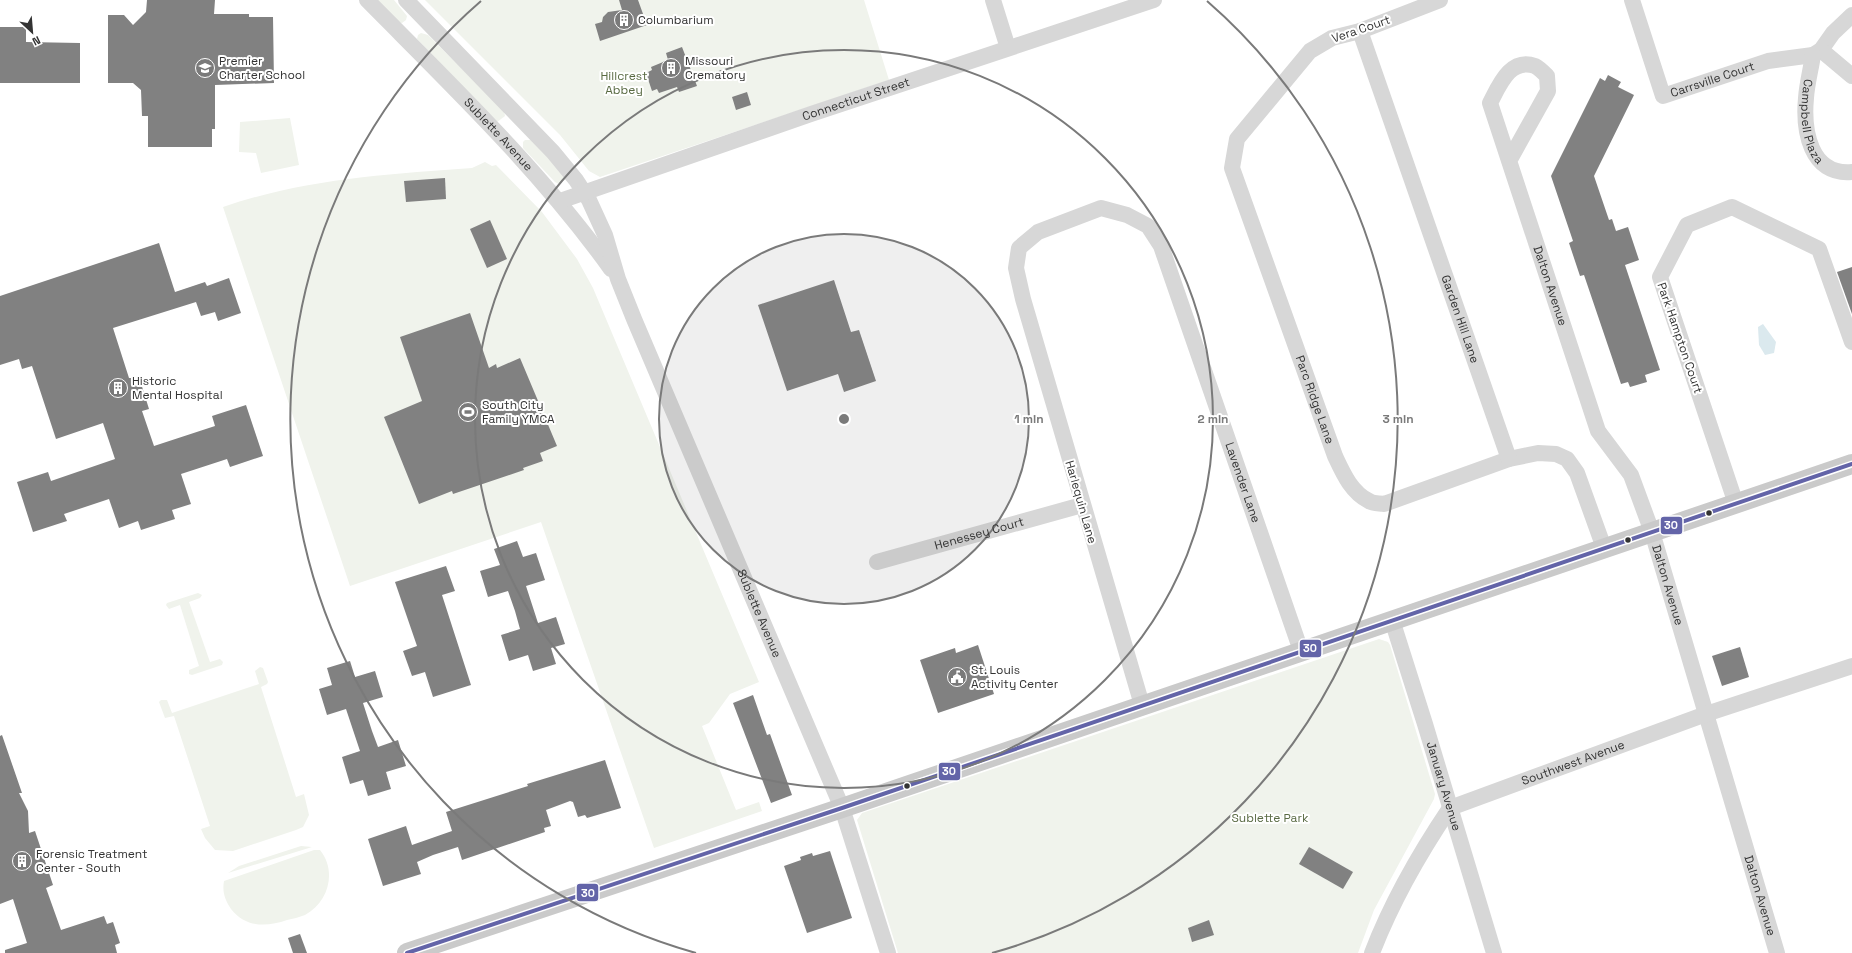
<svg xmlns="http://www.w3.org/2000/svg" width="1852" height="953" font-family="'Space Grotesk',sans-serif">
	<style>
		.green { fill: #f0f3ec }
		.water { fill: #dbe9ee }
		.building { fill: #818181 }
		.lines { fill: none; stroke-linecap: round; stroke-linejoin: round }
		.minor { stroke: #d7d7d7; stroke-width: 16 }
		.major { stroke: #cacaca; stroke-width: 20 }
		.bus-1-casing { stroke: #fff; stroke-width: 7 }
		.bus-1 { stroke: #6364a8; stroke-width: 4 }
		.ring { fill: none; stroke: #7a7a7a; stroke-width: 2 }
		.bus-dot { fill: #333; stroke: #fff; stroke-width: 1.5 }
		.labels { text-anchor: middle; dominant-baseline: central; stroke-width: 4; stroke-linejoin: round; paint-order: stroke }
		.poi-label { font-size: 12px; fill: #333; stroke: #fff; text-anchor: start }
		.street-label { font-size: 12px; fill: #333; stroke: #fff }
		.park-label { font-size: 12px; fill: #5a6b44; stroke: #fff }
		.centre { fill: #7a7a7a; stroke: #fff; stroke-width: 2 }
		.ring-label { font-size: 12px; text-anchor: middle; font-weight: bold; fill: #7a7a7a; stroke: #fff; stroke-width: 4; stroke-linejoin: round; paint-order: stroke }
		.line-badge { stroke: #fff; stroke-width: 1.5 }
		.badge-label { font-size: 11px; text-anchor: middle; font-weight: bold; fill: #fff }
	</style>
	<rect width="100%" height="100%" fill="#fff"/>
	<g class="green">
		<polygon points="376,0 394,0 407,16 406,20 402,23 397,22"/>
		<polygon points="425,0 864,0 889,80 600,177 589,171 560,135"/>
		<polygon points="421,33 428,35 504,111 505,116 497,122 417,39 418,35"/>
		<polygon points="290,118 299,165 261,173 256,153 239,152 240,122"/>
		<polygon points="525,140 531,140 548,156 566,179 559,184 555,182 523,148 523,142"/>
		<path d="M485,162L492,166L496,165L542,212L577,259L593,288L759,682L730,694L709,723L702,726L736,810L759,802L762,811L654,848L541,522L350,586L223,207C304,179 388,174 472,168Z"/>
		<polygon points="198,593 202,595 200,598 189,602 210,662 220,659 223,662 222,665 192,675 189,674 189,670 199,666 180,605 169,609 166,605 167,603"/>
		<polygon points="1379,639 1388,642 1390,645 1435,794 1434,799 1374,910 1358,953 898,953 857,820 862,813"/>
		<polygon points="260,667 263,668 268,682 267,684 261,687 296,797 304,794 309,815 303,827 296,830 233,851 215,850 205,838 201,829 210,826 174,716 165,718 159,702 161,700 167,700 172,713 259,684 255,671"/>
		<polygon points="301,846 312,847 228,873 239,866"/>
		<path d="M314,850H320C337,871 329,902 305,915C299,917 293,919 287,920C267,927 246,928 231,909C225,900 222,892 224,881Z"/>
	</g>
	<polygon class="water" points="1763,324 1776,342 1774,353 1765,355 1759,345 1758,327"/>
	<g class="building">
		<polygon points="147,0 215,0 214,14 249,14 249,17 273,17 274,83 215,85 215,129 212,129 212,147 148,147 148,116 142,116 141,90 133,83 108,83 108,15 124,15 133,25 146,12"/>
		<polygon points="619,0 638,0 647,25 600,41 595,24 602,22 603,17 608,12 622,10"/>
		<polygon points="0,27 26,27 26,42 80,43 80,83 0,83"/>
		<polygon points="682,47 697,86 679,92 677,87 659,93 657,89 652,91 646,73 652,70 651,67 668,60 666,53"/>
		<polygon points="1608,75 1621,82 1618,87 1634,95 1594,176 1609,220 1612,219 1616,231 1628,227 1639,260 1625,265 1660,370 1645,375 1647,382 1630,387 1628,382 1621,384 1584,275 1580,276 1569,243 1573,241 1551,176 1600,78 1605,81"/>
		<polygon points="747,92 751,105 736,110 732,97"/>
		<polygon points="445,178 446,199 406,202 404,181"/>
		<polygon points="490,220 507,259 487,268 470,229"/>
		<polygon points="159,243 175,292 205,282 207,286 229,278 241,313 218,321 215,312 201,316 196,302 113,328 129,378 131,378 131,380 139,377 149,409 142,411 154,446 215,426 212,416 246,405 263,456 230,467 227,459 181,474 191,504 172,510 175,519 141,530 138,521 119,528 109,499 64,514 67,521 33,532 17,482 48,472 51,481 115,459 103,423 56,439 32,366 22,369 19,359 0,365 0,296"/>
		<polygon points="1852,267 1852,314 1837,272"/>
		<polygon points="834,280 851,332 859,330 876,381 844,392 838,374 787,391 758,305"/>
		<polygon points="470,313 489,368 496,364 497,368 520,358 557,446 540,453 543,461 523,468 524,470 453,494 452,491 419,504 384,417 422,401 400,337"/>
		<polygon points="517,541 523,557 536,553 545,580 526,586 538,623 556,617 565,644 551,648 556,664 533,671 528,655 509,661 501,635 520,629 515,611 508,591 488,597 480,571 500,565 494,549"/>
		<polygon points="446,566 455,591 442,595 471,685 433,697 425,672 412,676 403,651 417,646 395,582"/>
		<polygon points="978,645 994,694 938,713 920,660 955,648 956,653"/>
		<polygon points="1740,647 1749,677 1722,686 1712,656"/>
		<polygon points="350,661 355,677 375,671 383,697 363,703 372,731 378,747 398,740 406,766 386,772 391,789 368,796 363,780 350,784 342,757 360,751 346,709 327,715 319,689 332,685 327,668"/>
		<polygon points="753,695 767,735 770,734 792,795 771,803 733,703"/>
		<polygon points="2,735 22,793 19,793 28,811 29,833 35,831 53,885 46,888 61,930 104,916 107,924 113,922 120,943 115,945 117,953 5,953 5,950 27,943 13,899 0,904 0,736"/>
		<polygon points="605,760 621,808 587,818 585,815 578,817 573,802 570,801 546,810 551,826 544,828 545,832 462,860 458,847 433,855 417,862 421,874 383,886 368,839 406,826 412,845 452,831 446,812 528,786 527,784"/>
		<polygon points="1309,847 1353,872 1343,889 1299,864"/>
		<polygon points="830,851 852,918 807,933 784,866 801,860 800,857 812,853 813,856"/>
		<polygon points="1209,920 1214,935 1192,942 1188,928"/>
		<polygon points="300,934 307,953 293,953 288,938"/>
	</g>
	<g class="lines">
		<g class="minor">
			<path id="s1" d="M367,0C452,86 540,170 611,269"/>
			<path id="s2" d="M406,0L553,152L576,180L589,200L605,235L618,279L634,319L842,808L888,953"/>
			<polyline points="993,0 1008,48"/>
			<path id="s3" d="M1440,0L1360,31L1332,38L1310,51L1237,139L1232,168L1335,456C1343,473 1351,492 1369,501C1373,504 1380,503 1384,504L1509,459L1538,453L1556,454L1567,459L1577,473L1604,548"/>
			<path id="s4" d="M1632,0L1663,96L1768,61L1813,55L1821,50L1833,33L1852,15"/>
			<path id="s5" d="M1360,31L1509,459"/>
			<polyline points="1821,50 1852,76"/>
			<path id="s6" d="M1813,55C1811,69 1807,83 1806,98C1803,130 1810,176 1852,172"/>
			<path id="s7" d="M1509,161L1548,91L1547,76C1544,73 1539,68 1535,66C1510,57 1499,86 1490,103L1598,431L1631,475L1652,532L1777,953"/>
			<path id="s8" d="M560,201L811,114L1154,0"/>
			<polyline points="1736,504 1660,277 1687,225 1732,207 1819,249 1852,342"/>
			<path id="s9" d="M877,562L1082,505"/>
			<path id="s10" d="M1392,620L1425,724L1494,953"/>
			<path id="s11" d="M1142,705L1023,299L1016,268L1019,248L1038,232L1101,208L1127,215L1148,226L1161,246L1301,651"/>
			<path id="s12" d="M1372,953C1392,901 1419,854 1450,808L1706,714L1852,666"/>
		</g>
		<polyline class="major" points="407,953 842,808 1852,464"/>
		<g class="bus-1-casing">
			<polyline id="bus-1" points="407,953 842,808 1852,464"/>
		</g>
		<use href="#bus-1" class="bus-1"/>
	</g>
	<circle cx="844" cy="419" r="185" fill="#7a7a7a" fill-opacity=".12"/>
	<g class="ring">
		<circle cx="844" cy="419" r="185"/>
		<circle cx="844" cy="419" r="369"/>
		<path d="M696 953A554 554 0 0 1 481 1M1207 1A554 554 0 0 1 992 953"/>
	</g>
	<defs>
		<g id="building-disc" transform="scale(1)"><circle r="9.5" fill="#7a7a7a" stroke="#fff"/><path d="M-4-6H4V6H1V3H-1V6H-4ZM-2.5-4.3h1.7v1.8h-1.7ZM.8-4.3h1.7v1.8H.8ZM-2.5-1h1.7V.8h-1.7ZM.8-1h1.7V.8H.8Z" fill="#fff"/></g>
		<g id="school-disc" transform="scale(1)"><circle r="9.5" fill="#7a7a7a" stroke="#fff"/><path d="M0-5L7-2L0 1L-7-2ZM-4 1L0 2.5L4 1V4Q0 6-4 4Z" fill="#fff"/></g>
		<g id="stadium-disc" transform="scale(1)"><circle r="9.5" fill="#7a7a7a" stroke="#fff"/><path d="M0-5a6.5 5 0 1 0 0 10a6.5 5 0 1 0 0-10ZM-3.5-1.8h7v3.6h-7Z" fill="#fff"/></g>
		<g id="civic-disc" transform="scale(1)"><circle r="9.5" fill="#7a7a7a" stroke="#fff"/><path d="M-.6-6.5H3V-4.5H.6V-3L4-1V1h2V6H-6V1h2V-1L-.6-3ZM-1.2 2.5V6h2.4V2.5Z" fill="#fff"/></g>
	</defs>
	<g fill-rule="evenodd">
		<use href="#building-disc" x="624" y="20"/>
		<use href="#school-disc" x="205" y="68"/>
		<use href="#building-disc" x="671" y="68"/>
		<use href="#building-disc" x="118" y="388"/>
		<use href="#stadium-disc" x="468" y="412"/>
		<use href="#civic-disc" x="957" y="677"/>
		<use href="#building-disc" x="22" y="861"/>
	</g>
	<g class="bus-dot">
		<circle cx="1709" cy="513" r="3.5"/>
		<circle cx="1628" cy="540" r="3.5"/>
		<circle cx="907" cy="786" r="3.5"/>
	</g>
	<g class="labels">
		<g class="poi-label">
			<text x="638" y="20">Columbarium</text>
			<text x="219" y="61">Premier<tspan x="219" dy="14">Charter School</tspan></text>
			<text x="685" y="61">Missouri<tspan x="685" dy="14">Crematory</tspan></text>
			<text x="132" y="381">Historic<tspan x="132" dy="14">Mental Hospital</tspan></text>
			<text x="482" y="405">South City<tspan x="482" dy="14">Family YMCA</tspan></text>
			<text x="971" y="670">St. Louis<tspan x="971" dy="14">Activity Center</tspan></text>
			<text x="36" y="854">Forensic Treatment<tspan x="36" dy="14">Center - South</tspan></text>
		</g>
		<g class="street-label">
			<text transform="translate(1361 29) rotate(-19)">Vera Court</text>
			<text stroke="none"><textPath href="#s4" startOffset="153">Carrsville Court</textPath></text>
			<text stroke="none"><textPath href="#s8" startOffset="313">Connecticut Street</textPath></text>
			<text stroke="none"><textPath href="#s6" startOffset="68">Campbell Plaza</textPath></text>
			<text stroke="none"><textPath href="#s1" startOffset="188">Sublette Avenue</textPath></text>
			<text stroke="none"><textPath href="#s7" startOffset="368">Dalton Avenue</textPath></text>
			<text stroke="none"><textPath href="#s5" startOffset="305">Garden Hill Lane</textPath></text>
			<text transform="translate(1680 338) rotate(71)">Park Hampton Court</text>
			<text stroke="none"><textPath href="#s3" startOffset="530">Parc Ridge Lane</textPath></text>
			<text stroke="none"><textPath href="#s11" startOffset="892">Lavender Lane</textPath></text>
			<text transform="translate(1081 502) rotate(74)">Harlequin Lane</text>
			<text stroke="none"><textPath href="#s9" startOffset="106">Henessey Court</textPath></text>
			<text stroke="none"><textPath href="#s7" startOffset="692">Dalton Avenue</textPath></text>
			<text stroke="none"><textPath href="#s2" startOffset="719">Sublette Avenue</textPath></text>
			<text stroke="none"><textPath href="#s12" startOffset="296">Southwest Avenue</textPath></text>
			<text stroke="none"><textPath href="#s10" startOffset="174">January Avenue</textPath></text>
			<text stroke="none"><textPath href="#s7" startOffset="1016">Dalton Avenue</textPath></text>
		</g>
		<g class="park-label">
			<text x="624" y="76">Hillcrest<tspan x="624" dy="14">Abbey</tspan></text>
			<text x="1270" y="818">Sublette Park</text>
		</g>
	</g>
	<circle cx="844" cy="419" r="6" class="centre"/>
	<g class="ring-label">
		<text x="1029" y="423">1 min</text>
		<text x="1213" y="423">2 min</text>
		<text x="1398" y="423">3 min</text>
	</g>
	<g class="line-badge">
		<rect x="1660" y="516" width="23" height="19" rx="4" fill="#6364a8"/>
		<rect x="1299" y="639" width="23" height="19" rx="4" fill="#6364a8"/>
		<rect x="938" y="762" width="23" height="19" rx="4" fill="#6364a8"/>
		<rect x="576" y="883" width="23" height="19" rx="4" fill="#6364a8"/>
	</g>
	<g class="badge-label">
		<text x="1671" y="529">30</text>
		<text x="1310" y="652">30</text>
		<text x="949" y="775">30</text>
		<text x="588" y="897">30</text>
	</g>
	<g transform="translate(32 32) rotate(154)" stroke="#ffffff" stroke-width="3" paint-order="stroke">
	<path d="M0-3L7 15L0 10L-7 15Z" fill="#333333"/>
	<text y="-6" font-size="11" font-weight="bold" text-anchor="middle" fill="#333333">N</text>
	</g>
</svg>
